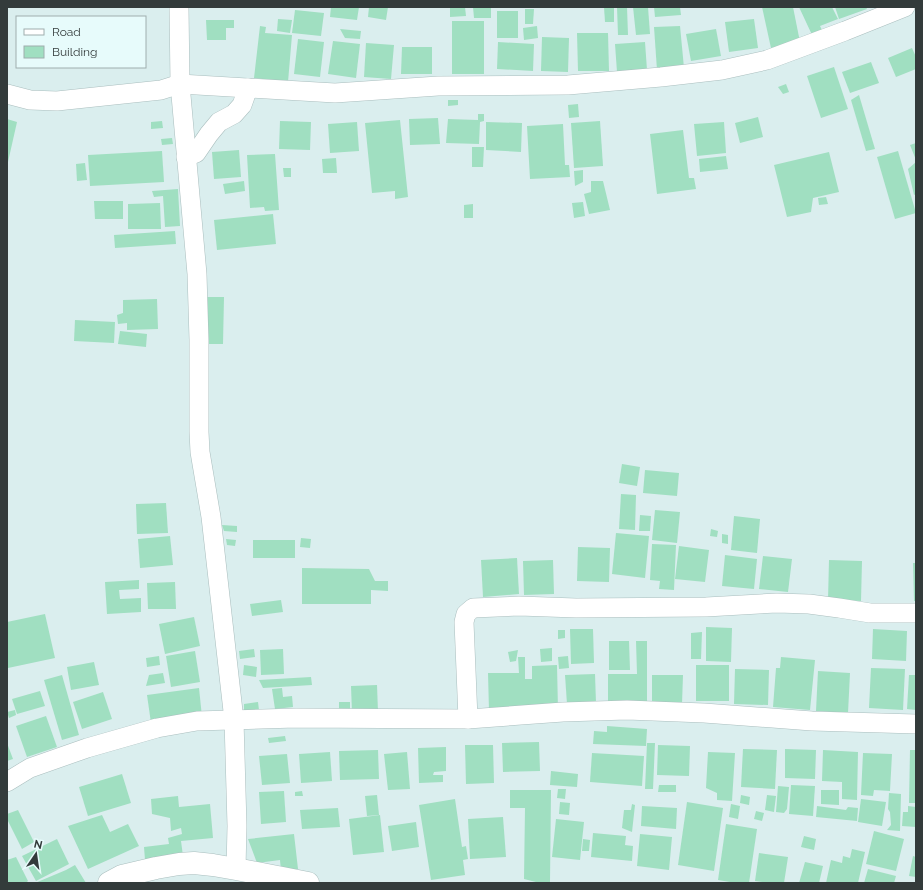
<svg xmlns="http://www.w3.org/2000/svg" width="923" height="890" font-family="Raleway,sans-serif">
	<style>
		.building { fill: #a0dfc1 }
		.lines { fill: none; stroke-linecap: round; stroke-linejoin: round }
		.minor-casing { stroke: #aabebe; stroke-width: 20 }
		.tertiary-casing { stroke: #aabebe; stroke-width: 23 }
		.minor { stroke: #fff; stroke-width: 19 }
		.tertiary { stroke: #fff; stroke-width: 22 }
	</style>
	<rect width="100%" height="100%" fill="#daeeee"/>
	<g class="building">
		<polygon points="331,7 359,7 357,20 330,17"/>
		<polygon points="369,7 388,7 386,20 368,17"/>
		<polygon points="450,7 465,7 466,16 450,17"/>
		<polygon points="473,7 491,7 491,18 474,18"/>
		<polygon points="604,7 614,7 614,22 605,22"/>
		<polygon points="617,7 627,7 628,35 618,35"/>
		<polygon points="633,7 648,7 650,34 636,35"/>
		<polygon points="654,7 680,7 681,15 655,17"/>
		<polygon points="762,7 793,7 800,42 771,48"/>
		<polygon points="799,7 832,7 838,19 820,26 825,36 813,37"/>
		<polygon points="835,7 866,7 867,9 839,19"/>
		<polygon points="525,9 534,9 533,24 525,24"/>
		<polygon points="295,10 324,13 321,36 292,33"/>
		<rect x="497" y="11" width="21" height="27"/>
		<polygon points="278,19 292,20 290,33 277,31"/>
		<polygon points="754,19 758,48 729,52 725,22"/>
		<polygon points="206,20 234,20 234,28 226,28 226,40 207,40"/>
		<rect x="452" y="21" width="32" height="53"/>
		<polygon points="260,26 266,27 265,33 292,35 288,82 254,78"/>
		<polygon points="537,26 538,38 524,40 523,28"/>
		<polygon points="680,26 684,68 657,70 654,27"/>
		<polygon points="340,29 361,31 360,39 345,38"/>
		<polygon points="716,29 721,56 691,61 686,34"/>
		<polygon points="577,33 608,33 609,71 578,71"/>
		<polygon points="542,37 569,38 568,72 541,71"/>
		<polygon points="298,39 324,42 320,77 294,74"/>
		<polygon points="333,41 360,44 356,78 328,74"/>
		<polygon points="498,42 534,44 533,71 497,69"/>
		<polygon points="645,42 647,70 617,72 615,44"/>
		<polygon points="366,43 394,45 391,79 364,77"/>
		<polygon points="402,47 432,47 432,74 401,74"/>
		<polygon points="912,48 916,57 916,69 896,77 888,58"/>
		<polygon points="871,62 879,83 850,93 842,72"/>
		<polygon points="834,67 848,109 821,118 807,76"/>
		<polygon points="786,84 789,92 783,94 778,87"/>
		<polygon points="859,95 875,149 866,151 851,100"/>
		<polygon points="448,100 458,100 458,105 448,106"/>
		<polygon points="578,104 579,117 569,118 568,105"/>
		<polygon points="478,114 484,114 484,121 480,122 479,144 446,143 448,119 478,120"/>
		<polygon points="758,117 763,137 740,143 735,123"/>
		<polygon points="438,118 440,144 410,145 409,119"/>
		<polygon points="7,119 17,122 8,162 7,162"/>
		<polygon points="400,120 408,197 395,199 395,191 372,193 365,123"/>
		<polygon points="162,121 163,128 151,129 151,122"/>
		<polygon points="280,121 311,122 310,150 279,149"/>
		<polygon points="600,121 603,166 574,168 571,123"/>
		<polygon points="357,122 359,151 330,153 328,124"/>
		<polygon points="486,122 522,123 521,152 486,150"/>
		<polygon points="724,122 726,153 697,156 694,124"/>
		<polygon points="563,124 565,165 569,165 570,177 530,179 527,126"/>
		<polygon points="683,130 689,178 694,178 696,189 657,194 650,134"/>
		<polygon points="172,138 173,144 162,145 161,139"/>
		<polygon points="916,143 916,160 910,145"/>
		<polygon points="472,147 484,147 483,167 472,167"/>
		<polygon points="239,150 241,177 214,179 212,152"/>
		<polygon points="162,151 164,182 90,186 88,155"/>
		<polygon points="898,151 916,213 895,219 877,157"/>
		<polygon points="829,152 839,192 813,198 811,212 787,217 774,165"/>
		<polygon points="275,154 279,210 265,211 264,207 250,208 247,155"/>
		<polygon points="726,156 728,169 700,172 699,159"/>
		<polygon points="336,158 337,173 323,173 322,159"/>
		<polygon points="916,162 916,194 914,195 908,169"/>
		<polygon points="85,163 87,180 77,181 76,164"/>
		<polygon points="283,168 291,168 291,177 284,177"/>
		<polygon points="583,170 583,182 575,186 574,171"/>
		<polygon points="244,181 245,191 225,194 223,184"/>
		<polygon points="591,181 603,181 610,210 589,214 584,194 591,192"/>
		<polygon points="178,189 180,226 165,227 163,196 154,197 152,191"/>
		<polygon points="826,197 828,204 819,205 818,198"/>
		<polygon points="94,201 123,201 123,219 95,219"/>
		<polygon points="583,202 585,216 574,218 572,203"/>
		<polygon points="160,203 161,229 128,229 128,204"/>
		<polygon points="473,204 473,218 464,218 464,205"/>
		<polygon points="273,214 276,244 217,250 214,220"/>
		<polygon points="175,231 176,244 115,248 114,235"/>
		<polygon points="207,297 224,297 223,344 206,344"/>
		<polygon points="157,299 158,329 127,330 127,323 118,324 117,315 123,313 123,300"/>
		<polygon points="75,320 115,322 114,343 74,341"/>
		<polygon points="120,331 147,334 146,347 118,344"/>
		<polygon points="622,464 640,467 637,486 619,483"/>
		<polygon points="645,470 679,473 677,496 643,493"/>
		<polygon points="621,494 636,495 635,530 619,529"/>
		<polygon points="166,503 168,533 137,534 136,504"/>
		<polygon points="655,510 680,512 677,543 652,540"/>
		<polygon points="640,515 651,516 650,531 639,531"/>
		<polygon points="734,516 760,519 757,553 731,550"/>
		<polygon points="222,525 237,526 237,532 224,531"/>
		<polygon points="711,529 718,531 717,537 710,536"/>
		<polygon points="616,533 649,536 645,578 612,574"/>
		<polygon points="722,534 728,535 728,544 722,543"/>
		<polygon points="170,536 173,565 140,568 138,539"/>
		<polygon points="301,538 311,539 310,548 300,547"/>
		<polygon points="226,539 236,540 235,546 227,545"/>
		<rect x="253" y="540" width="42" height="18"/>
		<polygon points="652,544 676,545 674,590 659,589 660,581 650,580"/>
		<polygon points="679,546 709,550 705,582 675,579"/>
		<polygon points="578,547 610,548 609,582 577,581"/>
		<polygon points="725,555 757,559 754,589 722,586"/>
		<polygon points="763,556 792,559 788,592 759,589"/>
		<polygon points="517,558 519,594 483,597 481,560"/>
		<polygon points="553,560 554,594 524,595 523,561"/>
		<polygon points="829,560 862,561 861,601 828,600"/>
		<polygon points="913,563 916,563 916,601 914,601"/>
		<polygon points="302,568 369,569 375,581 388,581 388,591 371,590 371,604 302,604"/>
		<polygon points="139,580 139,589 119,590 120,599 141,598 141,612 107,614 105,582"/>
		<polygon points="175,582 176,609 148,609 147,583"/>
		<polygon points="281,600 283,612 252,616 250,604"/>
		<polygon points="45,614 55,658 8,668 7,664 7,622"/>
		<polygon points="194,617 200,646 165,654 159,624"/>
		<polygon points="706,627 732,628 731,662 706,661"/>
		<polygon points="570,629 593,629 594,663 571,664"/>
		<polygon points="873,629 907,631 906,661 872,659"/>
		<polygon points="558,630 565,630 565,638 558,639"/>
		<polygon points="702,632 701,659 691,659 691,633"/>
		<polygon points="609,641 629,641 630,670 609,670"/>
		<polygon points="636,641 647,641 647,708 608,708 608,674 637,674"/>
		<polygon points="552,648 552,661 541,662 540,649"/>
		<polygon points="254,649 255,657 240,659 239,651"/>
		<polygon points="283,649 284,674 261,675 260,650"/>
		<polygon points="518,650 516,661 510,662 508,652"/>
		<polygon points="195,651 200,682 171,687 166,656"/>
		<polygon points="159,656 160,665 147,667 146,658"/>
		<polygon points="568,656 569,668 559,669 558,657"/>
		<polygon points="518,657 525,657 525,679 532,679 532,666 557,665 558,710 489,711 488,673 519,673"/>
		<polygon points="781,657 815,660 810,710 773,707 776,668 780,668"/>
		<polygon points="94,662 99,685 71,690 67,667"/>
		<polygon points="244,665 257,667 256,677 243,675"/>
		<rect x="696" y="665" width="33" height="36"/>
		<polygon points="871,668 905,669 903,710 869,708"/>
		<polygon points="735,669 769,670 768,705 734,704"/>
		<polygon points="818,671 850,673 848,713 816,711"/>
		<polygon points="163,673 165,683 146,686 149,675"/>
		<polygon points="595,674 596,703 567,704 565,675"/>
		<polygon points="62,675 79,735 62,740 44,680"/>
		<polygon points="652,675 683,675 682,704 652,704"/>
		<polygon points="909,675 916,675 916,710 907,709"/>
		<polygon points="311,677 312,685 263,688 259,680"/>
		<polygon points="377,685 378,712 352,713 351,686"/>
		<polygon points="199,688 202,717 151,723 147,695"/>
		<polygon points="282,688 283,697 292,696 293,707 275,709 272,689"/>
		<polygon points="40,691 45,706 17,714 12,699"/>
		<polygon points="103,692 112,719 82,729 73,702"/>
		<polygon points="258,702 259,710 244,711 244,704"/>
		<polygon points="339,702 350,702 350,710 339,711"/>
		<polygon points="15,710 16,715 9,718 7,712"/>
		<polygon points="46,716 57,747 27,757 16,726"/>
		<polygon points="607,726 647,729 646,746 593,744 594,731 607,732"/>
		<polygon points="285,736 286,741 269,743 268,738"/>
		<polygon points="539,742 540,771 503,772 502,743"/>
		<polygon points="7,743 13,759 7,761"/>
		<polygon points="647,743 655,743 653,789 645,789"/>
		<polygon points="465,745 493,745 494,783 466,784"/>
		<polygon points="658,745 690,746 689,776 657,775"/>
		<polygon points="446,747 446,771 434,772 433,775 443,775 443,782 419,783 418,748"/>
		<polygon points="743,749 777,750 775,789 741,787"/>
		<polygon points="785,749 816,750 815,779 785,778"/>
		<polygon points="378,750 379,779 340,780 339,751"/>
		<polygon points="823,750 858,752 857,800 842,799 842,782 822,781"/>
		<polygon points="910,750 916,750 916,803 909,803"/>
		<polygon points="330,752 332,781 301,783 299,754"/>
		<polygon points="407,752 410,789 388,790 384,754"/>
		<polygon points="708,752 735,753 732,801 717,800 717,793 706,788"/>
		<polygon points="592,753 644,756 642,786 590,782"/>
		<polygon points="863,753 892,754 890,791 874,790 873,796 861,795"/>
		<polygon points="287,754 290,783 262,785 259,756"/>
		<polygon points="551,771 578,774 577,787 550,785"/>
		<polygon points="122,774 131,803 88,816 79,787"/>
		<polygon points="659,785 676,785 676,792 658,792"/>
		<polygon points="791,785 815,786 813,816 789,814"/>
		<polygon points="778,786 789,787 787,809 784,813 776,812"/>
		<polygon points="558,789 566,789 565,799 557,798"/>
		<polygon points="510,790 551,790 550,882 536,882 524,879 525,808 510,808"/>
		<polygon points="821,790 839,790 839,805 821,804"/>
		<polygon points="284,791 286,822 261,824 259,792"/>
		<polygon points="302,791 303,796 295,796 295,792"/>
		<polygon points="889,793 901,794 900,831 887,830 891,825 890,812 888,809"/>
		<polygon points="377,795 379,815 367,816 365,796"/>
		<polygon points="741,795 750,797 749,805 740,803"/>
		<polygon points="767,795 776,796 774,812 765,810"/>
		<polygon points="178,796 179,807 210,804 213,838 181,841 183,856 145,860 144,847 169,844 168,838 182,834 181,828 171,831 170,818 152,814 151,799"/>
		<polygon points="455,799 462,847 466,846 468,859 463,860 465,875 431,880 419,805"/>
		<polygon points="861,799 886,802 882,826 858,822"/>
		<polygon points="560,802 570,803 569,815 559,814"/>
		<polygon points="687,802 723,808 714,871 678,865"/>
		<polygon points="632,804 635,805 632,832 622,828 624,810 631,810"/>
		<polygon points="731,804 740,806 738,819 729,817"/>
		<polygon points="642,806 677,808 676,829 641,826"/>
		<polygon points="817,806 846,810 848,807 858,808 857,821 816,817"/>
		<polygon points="908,806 916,807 916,827 902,826 903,812 908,812"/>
		<polygon points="338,808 340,827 302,829 300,810"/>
		<polygon points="18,810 34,842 22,849 7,819 7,814"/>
		<polygon points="756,811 764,813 762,821 754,819"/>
		<polygon points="102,815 110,832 128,824 139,846 88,869 68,826"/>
		<polygon points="380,815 384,852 353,855 349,819"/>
		<polygon points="503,817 506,857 470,859 468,819"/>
		<polygon points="556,819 584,822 580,860 552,857"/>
		<polygon points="416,822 419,847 392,851 388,826"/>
		<polygon points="726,824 757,829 749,883 736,883 718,880"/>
		<polygon points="874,831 904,839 896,871 866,864"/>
		<polygon points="593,833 626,836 625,845 633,846 632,861 591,857"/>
		<polygon points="294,834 298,869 281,871 280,860 257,863 248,839"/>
		<polygon points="640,834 672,837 669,870 637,866"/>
		<polygon points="804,836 816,839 814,850 801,847"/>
		<polygon points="57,839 69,864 36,881 22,856"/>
		<polygon points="583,839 590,840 589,851 582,851"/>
		<polygon points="852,849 865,852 858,883 826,883 831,860 842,863 843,856 850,858"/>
		<polygon points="759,853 788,857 784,883 770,883 755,881"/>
		<polygon points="913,856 916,857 916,877 909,876"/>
		<polygon points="16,857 28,881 26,883 7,883 7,860"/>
		<polygon points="805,862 823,866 819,883 799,883"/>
		<polygon points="75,865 86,883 35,883 66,870"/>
		<polygon points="868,869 896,876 894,883 864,883"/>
	</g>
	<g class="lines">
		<g class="minor-casing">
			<g id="minor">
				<polyline points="179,7 180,84 197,274 199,340 199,432 200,452 211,517 234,720 237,826 236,869"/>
				<polyline points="7,94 30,100 57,101 161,90 180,84 335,93 438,86 568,85 661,77 722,70 767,60 845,31 905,7"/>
				<polyline points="186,157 196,153 209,134 219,122 234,114 242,105 248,88"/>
				<polyline points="468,719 464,622 466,614 473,608 519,606 576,608 706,607 777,603 809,604 839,608 870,613 916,613"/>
				<polyline points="7,782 30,768 87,748 157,728 197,721 296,718 468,719 563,712 627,710 704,713 812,721 916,724"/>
			</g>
		</g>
		<g class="tertiary-casing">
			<polyline id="tertiary" points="109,883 122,876 156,868 179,864 194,863 213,865 236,869 308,883"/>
		</g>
		<use href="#minor" class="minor"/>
		<use href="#tertiary" class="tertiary"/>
	</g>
	<rect width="923" height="890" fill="none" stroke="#333b3b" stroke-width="16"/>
	<rect x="16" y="16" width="130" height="52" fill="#e7fbfb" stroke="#9faeae"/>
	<rect x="24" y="29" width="20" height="6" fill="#ffffff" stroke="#9faeae"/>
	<text x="52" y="36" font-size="12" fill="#333b3b">Road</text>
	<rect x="24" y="46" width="20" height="12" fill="#a0dfc1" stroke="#9faeae"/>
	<text x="52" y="56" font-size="12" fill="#333b3b">Building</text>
	<g transform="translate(36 854) rotate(13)" stroke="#e7fbfb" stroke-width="3" paint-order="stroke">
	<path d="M0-3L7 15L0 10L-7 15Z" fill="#333b3b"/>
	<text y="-6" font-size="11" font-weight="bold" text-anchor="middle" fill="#333b3b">N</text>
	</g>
</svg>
